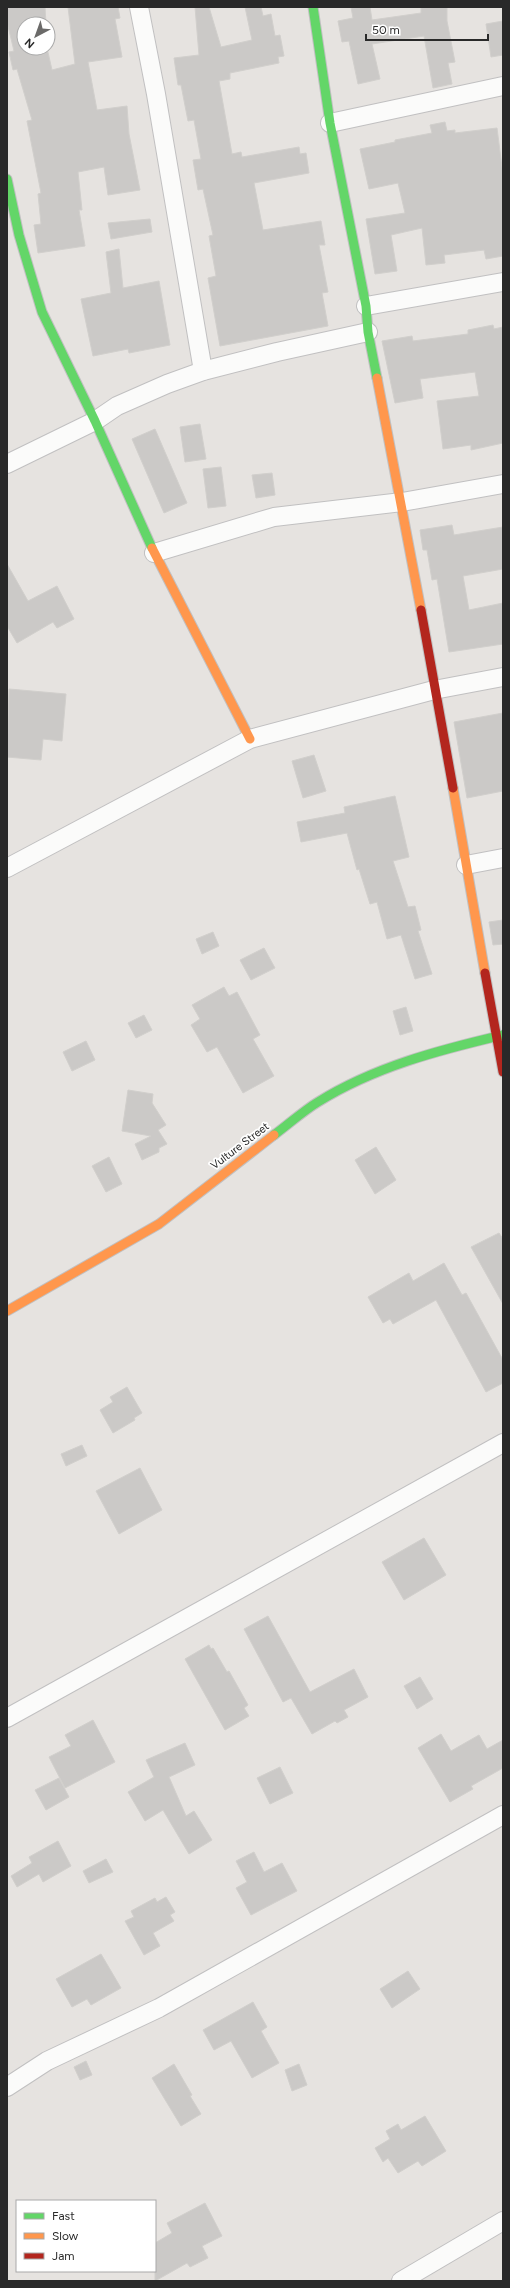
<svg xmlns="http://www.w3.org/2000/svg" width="510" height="2288" font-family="Figtree,sans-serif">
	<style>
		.building { fill: #cbc9c7; stroke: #d1cfcc }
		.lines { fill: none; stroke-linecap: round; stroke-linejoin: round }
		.street-casing { stroke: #c1c0c1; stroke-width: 20 }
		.fast-casing { stroke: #c1c0c1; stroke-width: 11 }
		.slow-casing { stroke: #c1c0c1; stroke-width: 11 }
		.jam-casing { stroke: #c1c0c1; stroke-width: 11 }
		.street { stroke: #fbfbfa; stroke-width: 18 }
		.fast { stroke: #63d668; stroke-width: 9 }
		.slow { stroke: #ff974d; stroke-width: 9 }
		.jam { stroke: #b3261e; stroke-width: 9 }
		.labels { text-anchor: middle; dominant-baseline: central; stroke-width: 3.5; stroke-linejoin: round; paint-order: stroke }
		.street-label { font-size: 11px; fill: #292929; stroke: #fff }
	</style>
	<rect width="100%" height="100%" fill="#e6e3e0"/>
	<g class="building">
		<polygon points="14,7 45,7 46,24 24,24 24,48 47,48 52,70 75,64 68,7 118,7 120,18 115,19 122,57 88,62 97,110 127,106 129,134 140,190 108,195 104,167 78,172 82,210 79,210 85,246 38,253 34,225 41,224 38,194 41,193 27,121 32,120 17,69 13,70 9,52 14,51 7,22 7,8"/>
		<polygon points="195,7 209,7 221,47 252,40 245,7 261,7 263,16 271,14 275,36 280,35 284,56 278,57 279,63 230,73 230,79 219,81 232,154 241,152 242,157 299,147 300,154 306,153 309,173 254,183 263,230 321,221 325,245 319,245 328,292 322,293 328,326 220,346 208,278 216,276 209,236 213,235 203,189 198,190 193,160 201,159 194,120 188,121 181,85 178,85 174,58 199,55"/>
		<polygon points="351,7 370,7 372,20 421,13 421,7 447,7 447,21 455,62 448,63 452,84 433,88 424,36 372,44 380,79 358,84 349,41 342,42 338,21 353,18"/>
		<polygon points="503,21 503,55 491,57 486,24"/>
		<polygon points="445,122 447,131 455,130 455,133 497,128 503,175 503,256 486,259 484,250 444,255 445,263 426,265 422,228 391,235 397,271 375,274 366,219 405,213 398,183 369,189 360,149 395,142 395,140 432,133 430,125"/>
		<polygon points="150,219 152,232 111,239 108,223"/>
		<polygon points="119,249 123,288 159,281 170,345 129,353 128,349 93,356 81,299 111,293 106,252"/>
		<polygon points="493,325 494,329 503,327 503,443 471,450 471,445 443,449 437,401 479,396 475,372 420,379 423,398 395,403 382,341 412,336 413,341 468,334 468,330"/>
		<polygon points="200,424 206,459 185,462 180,427"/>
		<polygon points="155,429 187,503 164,513 132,439"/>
		<polygon points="221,467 226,506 208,508 203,469"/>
		<polygon points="272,473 275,495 256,498 252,475"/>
		<polygon points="452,525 454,535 503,527 503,569 463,576 469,610 503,603 503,644 449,652 437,579 432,580 427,550 423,550 420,530"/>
		<polygon points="7,564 28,601 57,586 74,619 57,628 53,622 17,643 7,626"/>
		<polygon points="9,689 66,694 62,741 43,739 41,760 7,757"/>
		<polygon points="503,713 503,791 467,798 454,722"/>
		<polygon points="314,755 326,791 303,798 292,761"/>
		<polygon points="395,796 409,857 393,861 408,907 415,906 421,930 418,931 432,974 415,979 401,935 387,939 377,902 370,904 359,869 357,870 347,833 301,842 297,822 345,813 344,807"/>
		<polygon points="503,920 503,944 493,945 489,922"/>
		<polygon points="213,932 219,946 202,954 196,939"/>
		<polygon points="264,948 275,968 251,980 240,960"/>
		<polygon points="224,987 229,996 237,992 260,1035 253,1039 274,1076 243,1093 217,1047 207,1052 191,1025 200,1019 192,1005"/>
		<polygon points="406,1007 413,1031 400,1035 393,1011"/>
		<polygon points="144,1015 152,1030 136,1038 128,1023"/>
		<polygon points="86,1041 95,1060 72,1071 63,1052"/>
		<polygon points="128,1090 153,1094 152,1103 166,1125 158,1130 167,1144 159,1148 159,1152 142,1160 135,1144 151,1136 122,1131"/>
		<polygon points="376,1147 396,1180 375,1194 355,1160"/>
		<polygon points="109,1157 122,1184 106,1192 92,1166"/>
		<polygon points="499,1233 503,1239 503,1304 471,1247"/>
		<polygon points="444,1263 462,1295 466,1293 503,1360 503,1383 486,1392 436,1300 393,1324 390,1319 383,1323 368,1297 409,1273 413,1281"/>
		<polygon points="127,1387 142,1413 134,1418 135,1420 113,1433 100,1410 113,1402 110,1397"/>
		<polygon points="82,1445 87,1456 66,1466 61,1454"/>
		<polygon points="140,1468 162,1510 119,1534 96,1491"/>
		<polygon points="424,1538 446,1575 404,1600 382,1562"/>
		<polygon points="268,1616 310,1692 354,1669 368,1697 344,1710 348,1717 337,1723 335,1721 312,1734 291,1698 283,1702 244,1629"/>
		<polygon points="209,1645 211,1649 213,1648 227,1672 229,1671 248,1705 244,1708 249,1716 225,1730 185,1659"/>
		<polygon points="420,1677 433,1699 417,1709 404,1686"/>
		<polygon points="93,1720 115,1762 65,1788 49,1757 71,1746 65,1735"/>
		<polygon points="441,1734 451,1751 479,1735 487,1749 503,1740 503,1768 471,1786 473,1789 450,1802 418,1748"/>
		<polygon points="185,1743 195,1765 169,1777 186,1816 194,1811 212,1840 189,1854 163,1810 145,1821 128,1792 154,1777 146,1760"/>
		<polygon points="280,1767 293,1793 270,1804 257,1778"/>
		<polygon points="59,1778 69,1797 46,1810 35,1790"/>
		<polygon points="58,1841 71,1866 43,1882 39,1874 17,1887 11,1876 32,1863 29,1857"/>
		<polygon points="254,1852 264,1872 282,1863 297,1891 251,1915 236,1888 247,1882 236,1861"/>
		<polygon points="106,1859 113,1872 89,1883 83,1871"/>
		<polygon points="166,1897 175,1912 170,1915 174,1921 153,1933 160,1946 144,1955 125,1921 134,1917 131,1911 155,1898 157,1902"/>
		<polygon points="101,1954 121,1988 91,2005 87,1999 72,2007 56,1979"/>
		<polygon points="408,1971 420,1989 392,2008 380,1989"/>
		<polygon points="253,2002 267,2027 261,2031 279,2063 252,2078 231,2041 214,2050 203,2030"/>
		<polygon points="86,2061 92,2075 80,2080 74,2067"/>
		<polygon points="174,2064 192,2095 190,2096 201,2114 181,2126 152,2078"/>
		<polygon points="299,2064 307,2085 292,2091 285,2070"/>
		<polygon points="425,2116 446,2151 422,2166 418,2161 398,2173 388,2158 383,2162 375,2148 390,2139 386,2131 398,2124 401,2130"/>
		<polygon points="205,2203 222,2236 202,2246 208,2258 190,2267 187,2263 155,2281 155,2243 172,2233 167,2223"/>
	</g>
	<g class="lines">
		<g class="street-casing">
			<g id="street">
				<polyline points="139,7 156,94 203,371"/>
				<polyline points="330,123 503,86"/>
				<polyline points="366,306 503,282"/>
				<polyline points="7,464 95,421 117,406 167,384 203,371 277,352 368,332"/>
				<polyline points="154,553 274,517 402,502 503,484"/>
				<polyline points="466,865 503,858"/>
				<polyline points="7,868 250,739 434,690 503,677"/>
				<polyline points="7,1718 503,1443"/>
				<polyline points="7,2087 47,2061 159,2008 503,1815"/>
				<polyline points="401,2281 503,2221"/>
			</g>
		</g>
		<g class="fast-casing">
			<g id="fast">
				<polyline points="313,7 330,123 366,306 368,332 377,378"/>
				<polyline points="7,179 19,235 42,312 95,421 152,548"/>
				<path d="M274,1135C289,1124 303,1111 318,1102C374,1067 439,1050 503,1035"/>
			</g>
		</g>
		<g class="slow-casing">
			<g id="slow">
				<polyline points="377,378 421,610"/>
				<polyline points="152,548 250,739"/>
				<polyline points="453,788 485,973"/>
				<polyline points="7,1311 159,1224 274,1135"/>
			</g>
		</g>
		<g class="jam-casing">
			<g id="jam">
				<polyline points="421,610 453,788"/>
				<polyline points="485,973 503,1072"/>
			</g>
		</g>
		<use href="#street" class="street"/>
		<use href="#fast" class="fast"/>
		<use href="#slow" class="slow"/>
		<use href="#jam" class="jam"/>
	</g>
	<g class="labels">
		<g class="street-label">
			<text transform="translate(240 1146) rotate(-37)">Vulture Street</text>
		</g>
	</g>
	<rect width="510" height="2288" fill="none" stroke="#292929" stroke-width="16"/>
	<rect x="16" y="2200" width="140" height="72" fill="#ffffff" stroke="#a9a9a9"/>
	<rect x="24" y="2213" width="20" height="6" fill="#63d668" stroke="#a9a9a9"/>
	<text x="52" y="2220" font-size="12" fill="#292929">Fast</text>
	<rect x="24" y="2233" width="20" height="6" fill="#ff974d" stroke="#a9a9a9"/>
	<text x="52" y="2240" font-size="12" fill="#292929">Slow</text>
	<rect x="24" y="2253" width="20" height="6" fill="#b3261e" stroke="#a9a9a9"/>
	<text x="52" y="2260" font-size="12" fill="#292929">Jam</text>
	<g transform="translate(36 36) rotate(221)"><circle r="19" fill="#ffffff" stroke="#a9a9a9"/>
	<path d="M0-3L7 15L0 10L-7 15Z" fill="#6b6a69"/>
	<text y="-6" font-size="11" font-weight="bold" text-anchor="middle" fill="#292929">N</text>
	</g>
	<path d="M366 34v6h122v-6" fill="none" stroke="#292929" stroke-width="2"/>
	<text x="372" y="34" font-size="12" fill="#292929" stroke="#ffffff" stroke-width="3" paint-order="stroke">50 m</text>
</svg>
